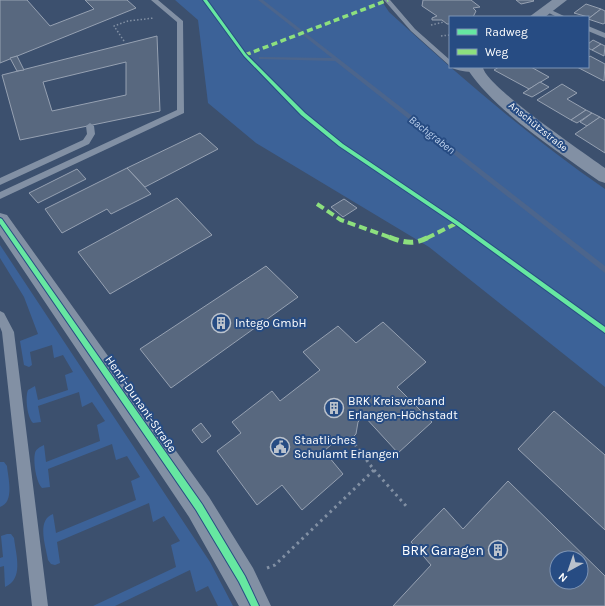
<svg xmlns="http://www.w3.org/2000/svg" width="605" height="606" font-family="Karla,sans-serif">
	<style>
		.green { fill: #3c6298 }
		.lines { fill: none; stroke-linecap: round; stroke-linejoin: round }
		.stream { fill: #4c658c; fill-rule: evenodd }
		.building { fill: #58687f; stroke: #96a1b2; fill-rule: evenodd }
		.path-far1 { stroke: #8290a4; stroke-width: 1.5; stroke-dasharray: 1.5 2; stroke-linecap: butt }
		.path { stroke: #8290a4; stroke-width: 3; stroke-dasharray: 2.5 4; stroke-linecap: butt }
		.service { fill: #8290a4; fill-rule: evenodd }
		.minor { fill: #8290a4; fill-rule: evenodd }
		.quiet-far2 { stroke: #8de07e; stroke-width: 3.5; stroke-dasharray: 6 3.5; stroke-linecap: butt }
		.quiet-far1 { stroke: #8de07e; stroke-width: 4; stroke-dasharray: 8 4; stroke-linecap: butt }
		.quiet { stroke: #8de07e; stroke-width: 5; stroke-dasharray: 10 5; stroke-linecap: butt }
		.cycleway-casing { stroke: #274c83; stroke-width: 2 }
		.cycleway { fill: #66e7a1; fill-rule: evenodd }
		.labels { text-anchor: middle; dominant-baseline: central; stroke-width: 4; stroke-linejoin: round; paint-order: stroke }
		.far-street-label { font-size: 10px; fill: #fff; stroke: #274c83 }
		.far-water-label { font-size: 11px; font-style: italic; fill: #bcd1ee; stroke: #274c83 }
		.poi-label { font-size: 12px; fill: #fff; stroke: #274c83; text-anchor: start }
		.street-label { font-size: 12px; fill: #fff; stroke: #274c83 }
		.near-poi-label { font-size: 14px; fill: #fff; stroke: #274c83; text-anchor: end }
	</style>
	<rect width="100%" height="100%" fill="#3c506e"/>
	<g class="green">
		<path d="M175,0H381L389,12C458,75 528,136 605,189V387L429,247L256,143L208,103L198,20Z"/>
		<path d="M0,245L210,562L233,606H218L208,586L196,592L190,570L115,606H93L176,567L171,545L180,541L164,516L153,522L149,503L57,542L60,563L55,565L51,564L48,560C46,547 36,520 53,514L56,533L136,500L131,481L140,477L127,456L116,460L112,444L48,469L50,487L42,488C36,482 33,462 35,453C36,449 40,447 44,445L46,462L100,441L97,425L105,421L92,402L82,407L79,392L38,406L41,422L33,423C27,417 25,397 28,390L35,386L38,400L68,390L65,375L73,372L63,355L54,358L52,345L30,352L32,365L29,367L24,365L20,341L38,334L24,297L0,258Z"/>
		<path d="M0,462H4L7,466C8,478 15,502 0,507Z"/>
		<path d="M7,534H11L14,538C16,555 24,579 5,587L4,566L0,567V558L3,557L1,536Z"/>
	</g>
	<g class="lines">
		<polygon class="stream" points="258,0 263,0 605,266 605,273 335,61 259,59 259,57 261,57 332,58"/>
	</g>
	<g class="building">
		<polygon points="0,0 27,0 50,26 94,9 85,0 127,0 136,8 0,63"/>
		<polygon points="423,0 471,0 480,7 473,8 476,11 473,17 450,17 450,24 447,24 442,20 432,20 432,18 437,16 422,6"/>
		<polygon points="516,0 533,0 534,1 521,4"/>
		<polygon points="586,4 601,9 588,19 588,17 574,13"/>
		<polygon points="601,9 605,11 605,23 603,24 588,19"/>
		<path d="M157,36L160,111L20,140L2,75ZM126,62V95L52,111L43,82Z"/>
		<polygon points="593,40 601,44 592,50 588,48 588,44"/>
		<polygon points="601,44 605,46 604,56 592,50"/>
		<polygon points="17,56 24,70 17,71 10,58"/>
		<polygon points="590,56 605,64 604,81 577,67 588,67 588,58"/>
		<polygon points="499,67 531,67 549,77 529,89 494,70"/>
		<polygon points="540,82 549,87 532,97 523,93"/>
		<polygon points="562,84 577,93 567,99 586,110 571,120 537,100"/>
		<polygon points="586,110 592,113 577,123 571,120"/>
		<polygon points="592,113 600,117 587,126 580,122"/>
		<polygon points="600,117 605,120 605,153 575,134"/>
		<polygon points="200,133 218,149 145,187 127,168"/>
		<polygon points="127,168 151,194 111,214 107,209 62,233 45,209"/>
		<polygon points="77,169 86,179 38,203 29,193"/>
		<polygon points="177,198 212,235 110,294 78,252"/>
		<polygon points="344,199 357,208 343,217 331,207"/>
		<polygon points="266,266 298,297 171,388 140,349"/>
		<polygon points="383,322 426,362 397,387 432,422 398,453 364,416 358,422 356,434 351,439 339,438 324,451 343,474 302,510 282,485 257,505 217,451 241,433 232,422 272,391 280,401 320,370 303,352 338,326 356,343"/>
		<polygon points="554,411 605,455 605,530 518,449"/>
		<polygon points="201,423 211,436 202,443 192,430"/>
		<path d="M508,481L605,576V606H393L431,565L411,542L444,508L463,529ZM557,558H581V582H557Z"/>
	</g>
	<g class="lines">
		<g class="path-far1">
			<polyline points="431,25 444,22"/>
			<polyline points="441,36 450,35"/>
			<polyline points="124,41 114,26 128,21 154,18"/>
		</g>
		<g class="path">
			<polyline points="374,470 407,507"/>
			<polyline points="267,568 275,565 374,470 351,439"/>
		</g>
		<g class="service">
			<polygon points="151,0 158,0 183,21 184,113 0,199 0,192 177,110 177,22"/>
			<polygon points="384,0 390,0 415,29 450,60 450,66 411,31"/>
			<polygon points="545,9 549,9 566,17 557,17 545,11"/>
			<polygon points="588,26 605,33 605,38 588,31"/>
			<path d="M451,67H471L480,70C474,74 457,71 451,67Z"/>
			<polygon points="90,123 94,126 95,134 89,144 0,185 0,178 83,140 87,134 86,126"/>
			<polygon points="0,311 4,313 14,332 48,606 32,606 2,332 0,327"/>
		</g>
		<g class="minor">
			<polygon points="552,0 567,0 545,17 529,17"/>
			<path d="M469,67H483C484,85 586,154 605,168V183L599,181C558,151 496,112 468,70Z"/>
			<polygon points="0,213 7,215 209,497 253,568 271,606 239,606 189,517 0,235"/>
		</g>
		<polyline class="quiet-far2" points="245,55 388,0"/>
		<g class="quiet-far1">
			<polyline points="317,204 341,220 392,238"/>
			<polyline points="427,238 457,223"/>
		</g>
		<path class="quiet" d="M389,237C405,243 414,245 429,237"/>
		<g class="cycleway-casing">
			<g id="cycleway">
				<polygon points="203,0 207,0 246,54 305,113 343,144 459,222 605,327 605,333 455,224 339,146 301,115 244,56"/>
				<polygon points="0,218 2,219 202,504 245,576 259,606 251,606 239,582 196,510 0,224"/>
			</g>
		</g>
		<use href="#cycleway" class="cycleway"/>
	</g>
	<defs>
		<g id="building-ring" transform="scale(1)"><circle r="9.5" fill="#274c83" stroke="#bbc2cc" stroke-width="1.5"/><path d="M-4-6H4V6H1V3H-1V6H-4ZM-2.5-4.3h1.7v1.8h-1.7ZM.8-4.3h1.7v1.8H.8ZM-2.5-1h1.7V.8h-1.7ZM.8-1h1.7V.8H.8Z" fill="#bbc2cc"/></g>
		<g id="civic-ring" transform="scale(1)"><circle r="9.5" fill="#274c83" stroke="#bbc2cc" stroke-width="1.5"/><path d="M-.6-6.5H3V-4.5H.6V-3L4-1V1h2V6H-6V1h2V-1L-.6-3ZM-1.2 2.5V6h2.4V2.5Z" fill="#bbc2cc"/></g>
	</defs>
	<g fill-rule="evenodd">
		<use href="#building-ring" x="221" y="323"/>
		<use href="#building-ring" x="334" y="408"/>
		<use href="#civic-ring" x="280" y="447"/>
		<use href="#building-ring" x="498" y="550"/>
	</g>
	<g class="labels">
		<g class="far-street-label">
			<text transform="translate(538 127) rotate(39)">Anschützstraße</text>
		</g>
		<g class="far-water-label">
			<text transform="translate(432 135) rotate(38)">Bachgraben</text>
		</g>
		<g class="poi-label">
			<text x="235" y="323">Intego GmbH</text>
			<text x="348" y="401">BRK Kreisverband<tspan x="348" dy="14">Erlangen-Höchstadt</tspan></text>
			<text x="294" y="440">Staatliches<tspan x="294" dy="14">Schulamt Erlangen</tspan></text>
		</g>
		<g class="street-label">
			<text transform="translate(141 404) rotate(55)">Henri-Dunant-Straße</text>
		</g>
		<g class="near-poi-label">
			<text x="484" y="550">BRK Garagen</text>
		</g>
	</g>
	<rect x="449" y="16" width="140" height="52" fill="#274c83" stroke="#7d94b5"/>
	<rect x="457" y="29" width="20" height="6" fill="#66e7a1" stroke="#7d94b5"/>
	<text x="485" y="36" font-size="12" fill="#ffffff">Radweg</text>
	<rect x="457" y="49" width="20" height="6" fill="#8de07e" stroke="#7d94b5"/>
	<text x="485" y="56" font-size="12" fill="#ffffff">Weg</text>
	<g transform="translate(569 570) rotate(220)"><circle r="19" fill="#274c83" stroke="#7d94b5"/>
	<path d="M0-3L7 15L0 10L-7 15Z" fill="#bbc2cc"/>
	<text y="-6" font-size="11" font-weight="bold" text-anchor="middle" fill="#ffffff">N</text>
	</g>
</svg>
